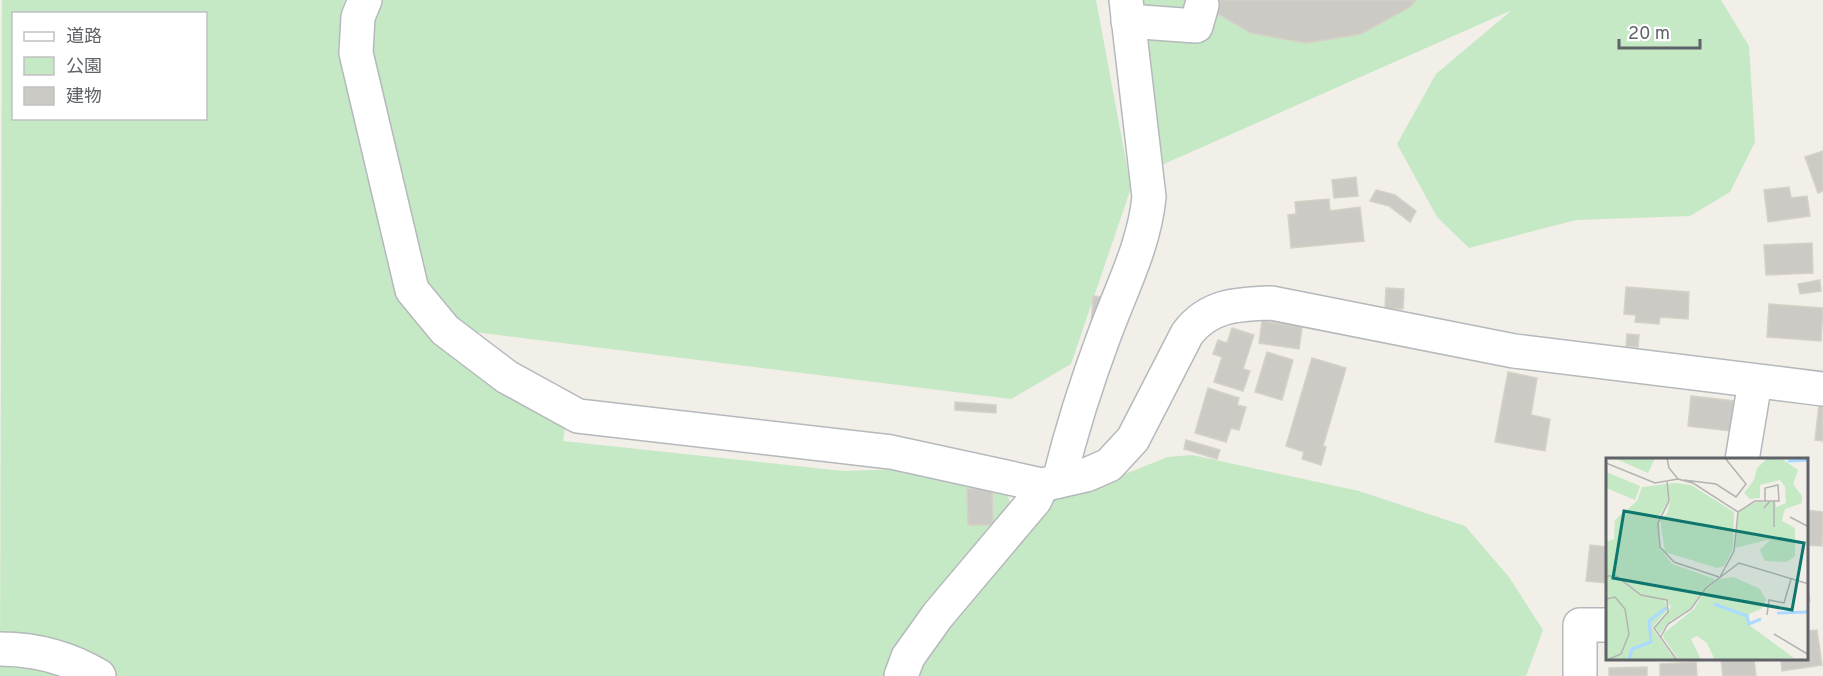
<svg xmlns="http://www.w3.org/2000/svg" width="1823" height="676" font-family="Overpass,'Noto Sans JP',sans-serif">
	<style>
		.green { fill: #c5e8c5; fill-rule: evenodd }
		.building { fill: #cccac5; stroke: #d6d1c6; stroke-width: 1.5 }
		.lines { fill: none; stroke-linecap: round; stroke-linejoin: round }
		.minor-casing { stroke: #b5b8bc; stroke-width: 36 }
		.minor { stroke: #fff; stroke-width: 33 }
		.inset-river { fill: none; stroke: #aadaff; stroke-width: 3 }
		.inset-road { fill: none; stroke: #b3b3b1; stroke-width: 1.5 }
		.view { fill: #0f766e; fill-opacity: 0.15; stroke: #0f766e; stroke-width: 3 }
		.inset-edge { fill: none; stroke: #5f6368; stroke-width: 3 }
	</style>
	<rect width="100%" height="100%" fill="#f1efe8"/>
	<g class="green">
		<path d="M2,0H345L340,14L408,295L566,421L563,441L843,471L905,469L1007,493L1011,505L889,676H0ZM14,14H206V118H14Z"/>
		<polygon points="373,0 1096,0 1131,188 1071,364 1011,399 467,331 420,287 361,24"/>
		<polygon points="1117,0 1721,0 1749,46 1755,142 1730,192 1690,216 1576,220 1469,248 1437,217 1397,144 1436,74 1512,10 1148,171"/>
		<polygon points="1192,455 1359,491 1465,526 1509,577 1543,630 1526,676 917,676 929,646 1052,499 1105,482 1168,457"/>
	</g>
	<g class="building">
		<polygon points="1197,0 1416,0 1410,7 1361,34 1306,43 1251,33 1202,5"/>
		<polygon points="1823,151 1823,191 1818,193 1805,157"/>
		<polygon points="1356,177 1358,196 1334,198 1332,180"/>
		<polygon points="1789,187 1791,198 1807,196 1810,216 1768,222 1764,190"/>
		<polygon points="1376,190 1395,195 1416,211 1410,222 1389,206 1370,201"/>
		<polygon points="1329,199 1330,211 1360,207 1364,241 1291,248 1288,215 1296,214 1295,202"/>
		<polygon points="1812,243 1813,273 1766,275 1764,245"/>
		<polygon points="1820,280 1821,291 1800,294 1798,284"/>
		<polygon points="1626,287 1689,292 1688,319 1660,317 1659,324 1635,322 1636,315 1624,314"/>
		<polygon points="1386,288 1404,289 1403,309 1385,308"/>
		<polygon points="1093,296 1101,297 1099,328 1091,328"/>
		<polygon points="1769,304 1823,308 1821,341 1767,337"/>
		<polygon points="1262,321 1302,327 1299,349 1259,343"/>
		<polygon points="1232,328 1254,335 1243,369 1250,371 1243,391 1214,382 1222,357 1213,354 1218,340 1227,343"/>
		<polygon points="1627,334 1639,335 1638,347 1626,346"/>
		<polygon points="1267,352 1293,360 1282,400 1255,392"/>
		<polygon points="1312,358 1346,368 1323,446 1326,447 1321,465 1302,459 1304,452 1286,446"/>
		<polygon points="1508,372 1537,378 1531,415 1550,419 1545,451 1495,442"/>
		<polygon points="1208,388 1239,398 1237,405 1246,407 1239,430 1231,428 1226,442 1195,433"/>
		<polygon points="1691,396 1735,401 1731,431 1688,426"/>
		<polygon points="955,402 996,405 996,413 955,410"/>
		<polygon points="1819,404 1823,405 1823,441 1815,440"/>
		<polygon points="1186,440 1220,450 1217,459 1184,449"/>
		<polygon points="967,489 992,489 993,525 968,525"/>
		<polygon points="1806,510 1823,512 1822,546 1806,545"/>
		<polygon points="1590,545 1607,547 1607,583 1586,581"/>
		<polygon points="1806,579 1810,601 1806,602"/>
		<polygon points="1817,630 1822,665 1782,671 1781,660 1806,660 1806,631"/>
		<polygon points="1721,660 1754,660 1756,676 1723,676"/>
		<polygon points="1696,662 1697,676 1660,676 1660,664"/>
		<polygon points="1647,667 1647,676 1609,676 1609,668"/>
	</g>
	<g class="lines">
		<g class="minor-casing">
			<g id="minor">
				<path d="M365,0L358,17L356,53L412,290L445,330L507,377L578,416L891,452L1042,485L1086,475L1109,465L1133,439L1187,334C1208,305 1238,304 1271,303L1514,351L1823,389"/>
				<polyline points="1128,21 1196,26 1202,5"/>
				<polyline points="1742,460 1755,382"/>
				<path d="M1059,481C1071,432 1086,384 1104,336C1121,289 1144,247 1149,197L1126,0"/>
				<path d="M0,649C35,649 69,658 99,676"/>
				<polyline points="901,676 908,657 938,615 1035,500 1042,485"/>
				<polyline points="1580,676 1580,625 1607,625"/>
			</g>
		</g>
		<use href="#minor" class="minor"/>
	</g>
	<g transform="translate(1606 458)">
		<rect width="202" height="202" fill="#f1efe8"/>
		<path d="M8,0H49L42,15ZM162,0L176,1L192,12L187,26L196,38V45L179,51L177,58L176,63L189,70V98L181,104L159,103L154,92L165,81L129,90L132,56L138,50L151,44H169L170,49L180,45L179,29L174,22L154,27V40L144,41L138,35L148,22L151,10ZM0,14L34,28L29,42L0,30ZM69,25L85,27L128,54L127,91L118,108L111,110L59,94L54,62L61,56L65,40L52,60L53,89L66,106L109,121L85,150L64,163L54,176L49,169L65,149L57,139L62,151L46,170L70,202H0V84L8,81L9,62L31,43L36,29ZM128,119L154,131L160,142L155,151L143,156V167L188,200L109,202L101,185L91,178L85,181L95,202H73L57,179L58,175L88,151L99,133L113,121Z" fill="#c5e8c5"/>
		<path class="inset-river" d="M182,3L203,2M108,146L141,158L143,166L155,161M171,155L203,154M23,202L26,191L45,184L43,163L60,150"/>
		<path class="inset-road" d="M61,0L63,10L72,21L87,25L132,54L149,43H164L158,50M0,5L49,25L72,21M78,22L110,26L130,39L140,26L119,0M61,23L63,43L52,65L54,89L68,104L113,119M159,43V30L172,27L173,43H164M168,43V69M184,59L203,69M0,118H10L35,137L61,142L62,154L48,170L71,202M114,119L128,93L132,54M0,141L9,139L19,151L23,176L15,196L1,202M161,157L163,142L178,145L185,121M168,176L203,197M54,180L62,166L85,151L100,130L133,105L203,126"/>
		<path class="view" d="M18,53L198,85L186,152L7,120Z"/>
		<rect width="202" height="202" class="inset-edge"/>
	</g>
	<rect x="12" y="12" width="195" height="108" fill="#ffffff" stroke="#bfc1c3" stroke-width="1.5"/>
	<rect x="24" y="32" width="30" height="9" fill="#ffffff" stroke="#bfc1c3" stroke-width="1.5"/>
	<text x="66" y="42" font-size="18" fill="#5f6368">道路</text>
	<rect x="24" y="57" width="30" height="18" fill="#c5e8c5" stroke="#bfc1c3" stroke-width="1.5"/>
	<text x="66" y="72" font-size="18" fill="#5f6368">公園</text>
	<rect x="24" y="87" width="30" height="18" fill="#cccac5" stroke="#bfc1c3" stroke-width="1.5"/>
	<text x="66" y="102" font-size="18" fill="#5f6368">建物</text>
	<path d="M1619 39v9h81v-9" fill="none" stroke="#5f6368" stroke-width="3"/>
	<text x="1628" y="39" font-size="18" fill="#5f6368" stroke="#ffffff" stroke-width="4.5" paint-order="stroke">20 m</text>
</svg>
